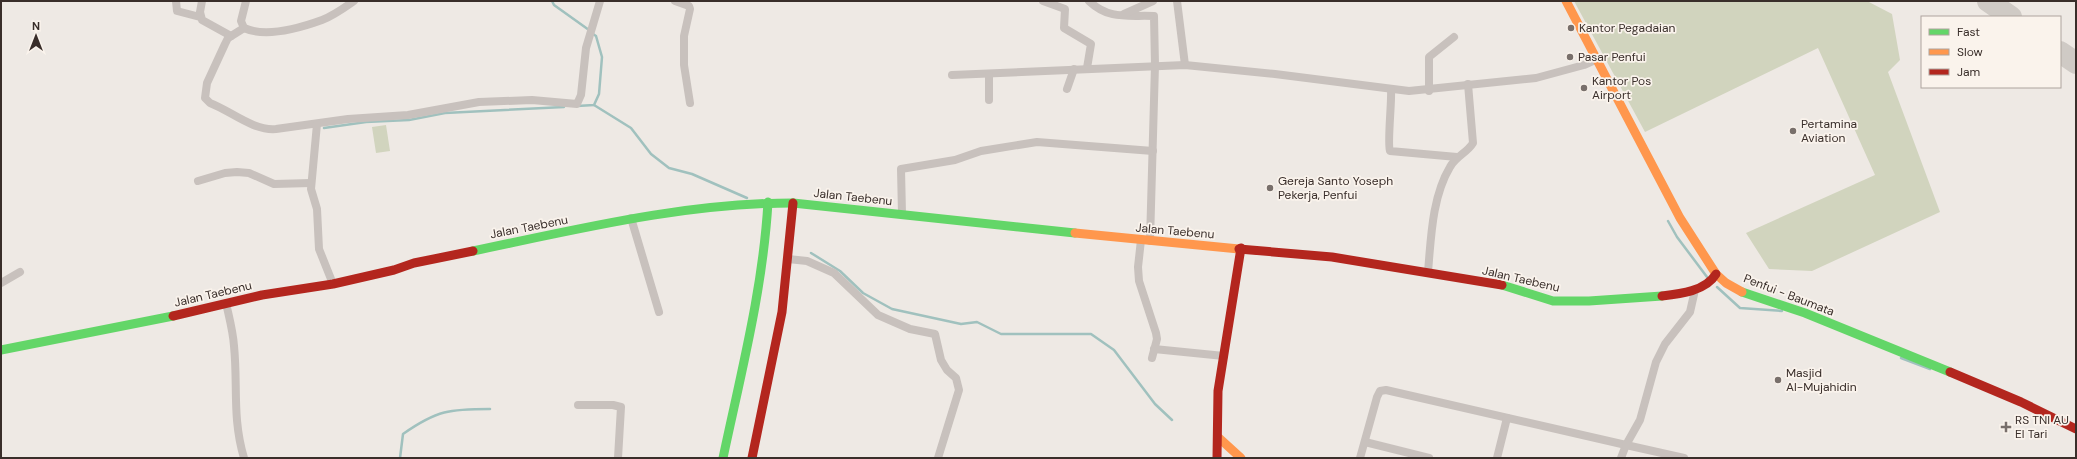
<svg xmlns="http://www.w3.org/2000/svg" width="2077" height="459" font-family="'DM Sans',sans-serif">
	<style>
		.green { fill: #d1d4be }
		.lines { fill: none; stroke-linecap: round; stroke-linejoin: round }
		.stream { stroke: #a0c1be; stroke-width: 2.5 }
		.taxiway { stroke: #cfcac5; stroke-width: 22 }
		.street { stroke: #c8c1bd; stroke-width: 8 }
		.fast { stroke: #63d668; stroke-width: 9 }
		.slow { stroke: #ff974d; stroke-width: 9 }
		.jam { stroke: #b3261e; stroke-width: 9 }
		.poi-dot { fill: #786f6b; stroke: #faf3ec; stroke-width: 1.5 }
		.labels { text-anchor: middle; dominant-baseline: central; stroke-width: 3.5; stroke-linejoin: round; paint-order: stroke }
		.poi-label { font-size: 12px; fill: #392e2a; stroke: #faf3ec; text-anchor: start }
		.street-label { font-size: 12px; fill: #392e2a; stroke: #faf3ec }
	</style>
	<rect width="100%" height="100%" fill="#eee9e4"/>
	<g class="green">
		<polygon points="1574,1 1867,1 1892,14 1900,60 1888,72 1940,212 1812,271 1769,269 1746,233 1875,175 1818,48 1645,132"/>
		<polygon points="386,125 390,151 376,153 372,127"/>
	</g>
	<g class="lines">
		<g class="stream">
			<polyline points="552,1 554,5 589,30"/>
			<polyline points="594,105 631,128 651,154 669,168 692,174 747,198"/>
			<polyline points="577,106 594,105 599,94 602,57 596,36 593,34"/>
			<polyline points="324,128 366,122 409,120 445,113 564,107"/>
			<polyline points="1668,221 1677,237 1707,277"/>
			<polyline points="811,253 840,271 863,293 892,309 961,324 977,322 1001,334 1091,334 1114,350 1155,404 1172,420"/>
			<polyline points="1717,287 1740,308 1782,311"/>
			<polyline points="1901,358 1930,369"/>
			<path d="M400,458L403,434C437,410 450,409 490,409"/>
		</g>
		<g class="taxiway">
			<polyline points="1988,1 2011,17"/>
			<polyline points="2060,52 2076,63"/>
		</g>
		<g class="street">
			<polyline points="176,1 177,11 200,17"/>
			<polyline points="202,1 200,12 202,20 231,36"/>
			<path d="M246,1L241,21L244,28C266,38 300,28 322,20C333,16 344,8 354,1"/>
			<polyline points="675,1 689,6 690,9 684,36 684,65 690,103"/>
			<polyline points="1043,1 1065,9 1064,28 1091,44 1087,68"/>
			<path d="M1089,1C1109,20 1127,15 1154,16L1155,65L1150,241"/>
			<polyline points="1177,1 1185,65"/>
			<polyline points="1124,14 1153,1"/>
			<path d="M244,28L228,38L225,44L207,83L205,98L210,103C231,111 253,131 276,129L348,119L408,115L479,102L532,100L577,104L581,95L586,48L600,1"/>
			<polyline points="952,75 1185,65 1275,74 1409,91 1536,78 1584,65 1595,60"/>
			<polyline points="1067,89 1074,69"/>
			<path d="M1391,90C1392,101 1387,145 1390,151L1457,157"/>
			<polyline points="1429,91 1429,57 1454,37"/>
			<polyline points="989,100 989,75"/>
			<polyline points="317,124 311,189 317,209 319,249 333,284"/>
			<polyline points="198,181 225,173 237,172 249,173 274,184 311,183"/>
			<polyline points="902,214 901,169 955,160 981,151 1037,142 1153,151"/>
			<polyline points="631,218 659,312"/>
			<polyline points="1141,240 1138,267 1139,281 1156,333 1157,339 1152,358"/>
			<polyline points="788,259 807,261 834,273 878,315 910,329 935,334 941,360 947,370 956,378 959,390 938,458"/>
			<path d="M1428,272C1431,238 1432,197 1450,167C1456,156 1467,153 1473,143L1468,84"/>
			<polyline points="1,283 20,272"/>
			<path d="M226,303C229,317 233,331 234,346C238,385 232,418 244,458"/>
			<polyline points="1154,349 1224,356"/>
			<polyline points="578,405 613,405 621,407 618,458"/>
			<polyline points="1365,442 1429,458"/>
			<polyline points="1360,458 1377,397 1380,391 1386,390 1626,445 1621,458"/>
			<polyline points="1497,458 1507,418"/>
			<polyline points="1684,458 1626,445 1640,420 1656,362 1665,344 1690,312 1695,290"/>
		</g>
		<g class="fast">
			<polyline points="793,203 1075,233"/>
			<path d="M473,251C579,229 684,203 793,203"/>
			<polyline points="1502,285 1553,301 1589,301 1662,296"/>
			<polyline points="1742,292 1805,313 1950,372"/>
			<polyline points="1,350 173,316"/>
			<path d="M723,458C741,373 763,289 768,202"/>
		</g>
		<g class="slow">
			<polyline points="1566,1 1680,218 1716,274 1726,283 1742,292"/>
			<polyline points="1075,233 1239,249"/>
			<polyline points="1219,438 1241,458"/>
		</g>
		<g class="jam">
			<polyline points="1239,249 1332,257 1502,285"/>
			<path d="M1662,296C1680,294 1706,291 1716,274"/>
			<polyline points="173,316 262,295 333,284 394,270 414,263 473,251"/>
			<polyline points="1950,372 2021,402 2076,429"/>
			<polyline points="752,458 782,312 793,203"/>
			<polyline points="1217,458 1218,391 1241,248"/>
		</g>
	</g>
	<g class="poi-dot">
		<circle cx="1571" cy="28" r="4"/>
		<circle cx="1570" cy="57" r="4"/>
		<circle cx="1584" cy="88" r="4"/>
		<circle cx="1793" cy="131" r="4"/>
		<circle cx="1270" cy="188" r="4"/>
		<circle cx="1778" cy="380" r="4"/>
		<path d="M2004 421h4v4h4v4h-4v4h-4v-4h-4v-4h4z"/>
	</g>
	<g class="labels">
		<g class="poi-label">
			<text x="1579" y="28">Kantor Pegadaian</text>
			<text x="1578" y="57">Pasar Penfui</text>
			<text x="1592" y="81">Kantor Pos<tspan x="1592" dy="14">Airport</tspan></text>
			<text x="1801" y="124">Pertamina<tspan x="1801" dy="14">Aviation</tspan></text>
			<text x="1278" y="181">Gereja Santo Yoseph<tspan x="1278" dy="14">Pekerja, Penfui</tspan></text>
			<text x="1786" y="373">Masjid<tspan x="1786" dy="14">Al-Mujahidin</tspan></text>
			<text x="2015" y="420">RS TNI AU<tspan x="2015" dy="14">El Tari</tspan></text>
		</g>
		<g class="street-label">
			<text transform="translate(853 197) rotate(6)">Jalan Taebenu</text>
			<text transform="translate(529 227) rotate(-11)">Jalan Taebenu</text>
			<text transform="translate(1175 231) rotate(5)">Jalan Taebenu</text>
			<text transform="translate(1521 279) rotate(13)">Jalan Taebenu</text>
			<text transform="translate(213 294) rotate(-13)">Jalan Taebenu</text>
			<text transform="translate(1789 295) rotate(21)">Penfui - Baumata</text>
		</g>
	</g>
	<rect width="2077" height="459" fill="none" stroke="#392e2a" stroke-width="4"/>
	<rect x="1921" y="16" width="140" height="72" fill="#faf3ec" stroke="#ada49e"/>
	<rect x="1929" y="29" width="20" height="6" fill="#63d668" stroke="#ada49e"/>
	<text x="1957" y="36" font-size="12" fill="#392e2a">Fast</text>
	<rect x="1929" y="49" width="20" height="6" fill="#ff974d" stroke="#ada49e"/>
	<text x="1957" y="56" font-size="12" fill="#392e2a">Slow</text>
	<rect x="1929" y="69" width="20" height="6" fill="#b3261e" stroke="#ada49e"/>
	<text x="1957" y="76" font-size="12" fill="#392e2a">Jam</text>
	<g transform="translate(36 36)" stroke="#faf3ec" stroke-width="3" paint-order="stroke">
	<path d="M0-3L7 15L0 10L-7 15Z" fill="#392e2a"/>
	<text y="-6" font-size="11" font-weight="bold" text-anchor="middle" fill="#392e2a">N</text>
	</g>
</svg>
